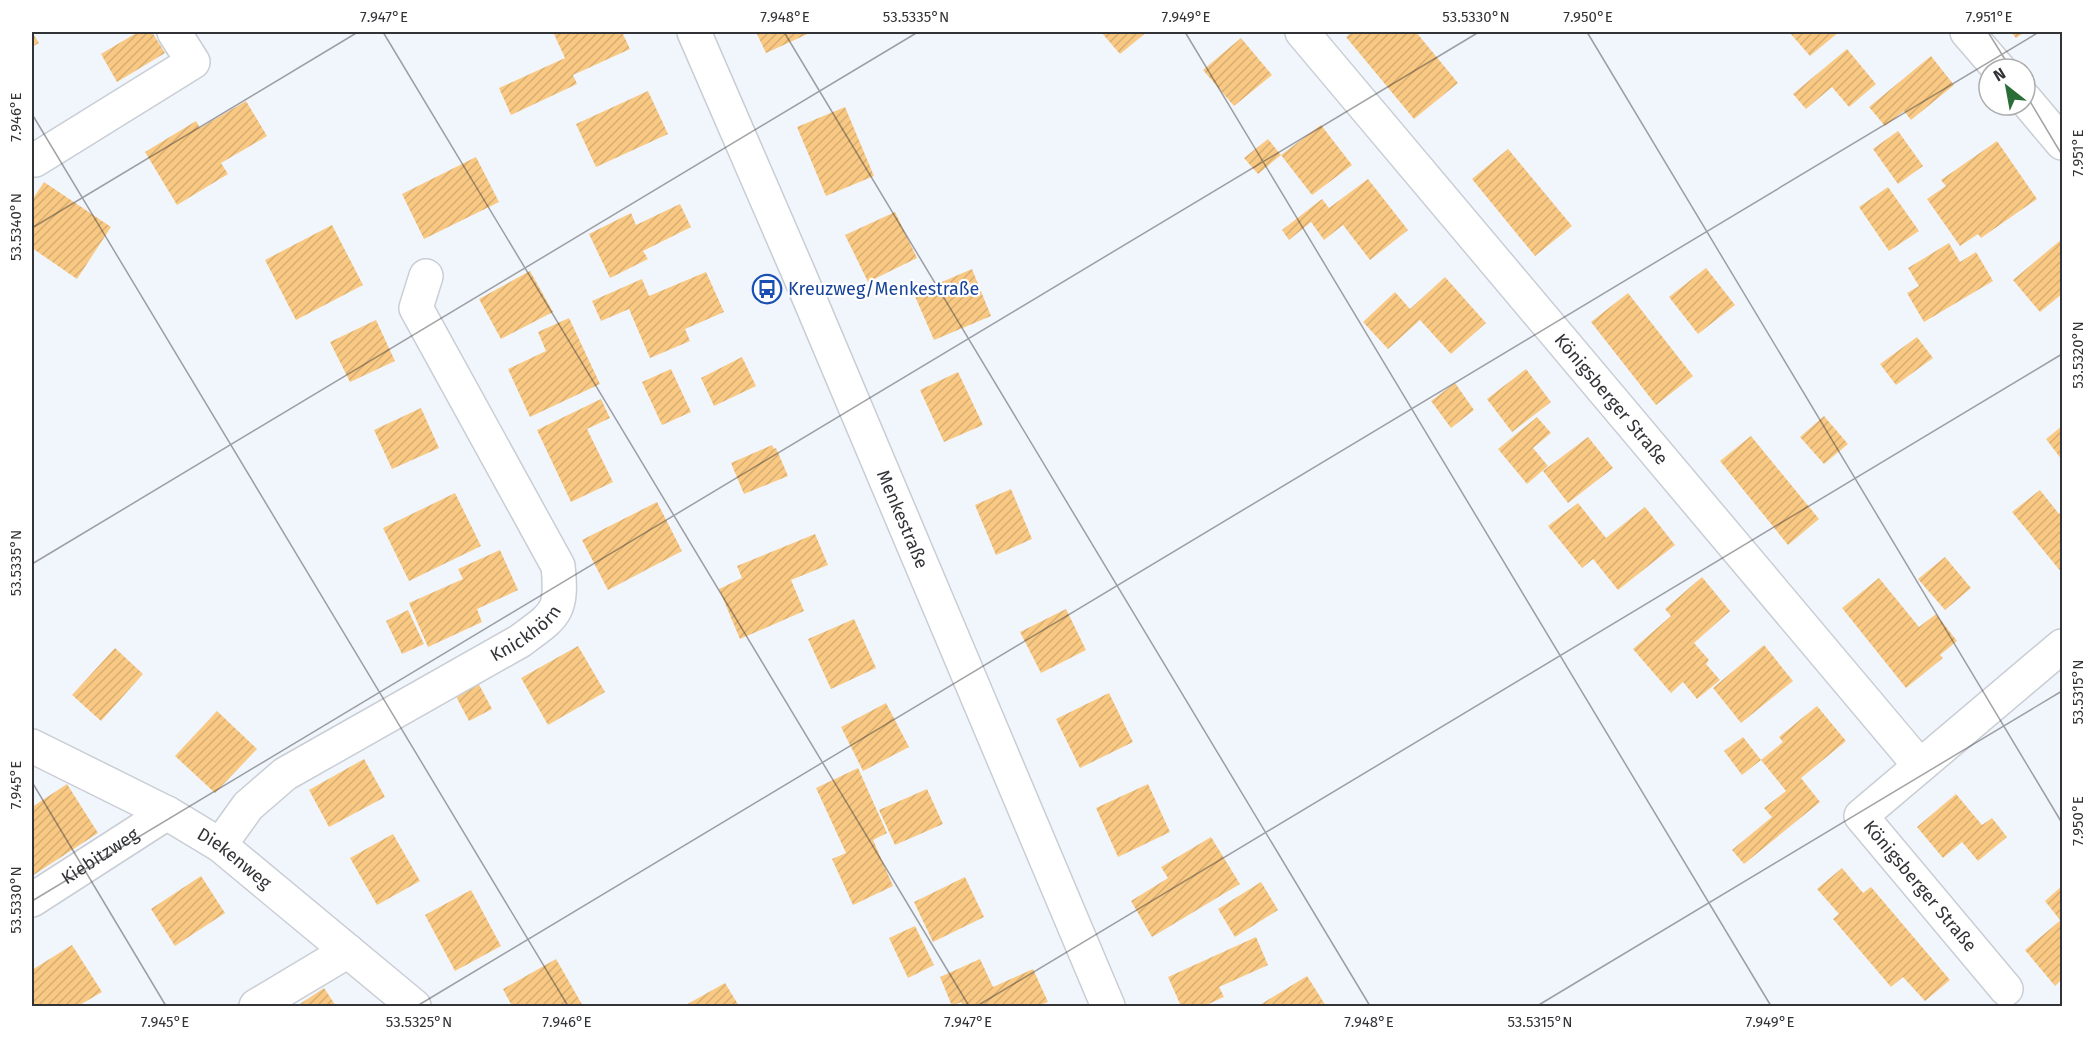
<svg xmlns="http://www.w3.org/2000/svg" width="2094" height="1038" font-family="'Fira Sans',sans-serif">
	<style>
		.building { fill: url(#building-hatch) }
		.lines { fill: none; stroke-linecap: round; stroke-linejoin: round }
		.minor-casing { stroke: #c9ced5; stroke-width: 36 }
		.minor { stroke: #fff; stroke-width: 33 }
		.ticks { fill: none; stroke: #323336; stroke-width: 1.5; stroke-opacity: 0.45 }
		.labels { text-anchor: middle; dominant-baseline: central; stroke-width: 4.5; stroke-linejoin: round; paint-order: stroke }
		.transit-label { font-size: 18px; fill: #164399; stroke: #fff; text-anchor: start }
		.street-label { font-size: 18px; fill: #323336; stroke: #fff }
		.neatline { fill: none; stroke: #323336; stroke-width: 2 }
		.ticks-label { font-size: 15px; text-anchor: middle; fill: #323336 }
	</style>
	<defs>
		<pattern id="building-hatch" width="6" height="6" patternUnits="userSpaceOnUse" patternTransform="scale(1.5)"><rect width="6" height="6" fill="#f9c983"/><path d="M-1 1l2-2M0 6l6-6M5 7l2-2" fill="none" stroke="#d6ad72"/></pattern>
	</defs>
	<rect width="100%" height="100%" fill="#f1f6fd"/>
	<g class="building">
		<polygon points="32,32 39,43 32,47"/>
		<polygon points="138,32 152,32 165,53 117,82 101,54"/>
		<polygon points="553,32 622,32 630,49 573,75 577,84 511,115 499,88 565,58"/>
		<polygon points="756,32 812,32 766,53"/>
		<polygon points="1101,32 1147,32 1120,54"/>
		<polygon points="1352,32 1416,32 1458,83 1414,119 1346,37"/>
		<polygon points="1789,32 1839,32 1810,56"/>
		<polygon points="2011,32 2025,32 2016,38"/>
		<polygon points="1241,38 1272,75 1234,106 1203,70"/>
		<polygon points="1847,49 1876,84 1849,107 1832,87 1806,109 1793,94"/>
		<polygon points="1931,56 1954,85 1911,120 1904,111 1885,126 1869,107"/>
		<polygon points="648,91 668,134 596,167 576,124"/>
		<polygon points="246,101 267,136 221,163 228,174 177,205 145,152 196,121 200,128"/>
		<polygon points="845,107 874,176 826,196 797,127"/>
		<polygon points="1321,125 1352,165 1312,195 1281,155 1258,174 1244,158 1268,139 1281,155"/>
		<polygon points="1898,131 1923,166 1898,184 1873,149"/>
		<polygon points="1997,141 2037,199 1981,238 1978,234 1960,246 1927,199 1946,186 1941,180"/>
		<polygon points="1508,149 1572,226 1535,256 1472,179"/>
		<polygon points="476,157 499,202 424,239 402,194"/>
		<polygon points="1368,179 1408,230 1370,260 1343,225 1324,240 1311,222 1289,240 1282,230 1322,199 1329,208"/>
		<polygon points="44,182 111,227 77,279 32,248 32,200"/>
		<polygon points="1888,187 1919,231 1889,251 1859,207"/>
		<polygon points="680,204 691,227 643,251 648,259 610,278 589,234 631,213 636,225"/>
		<polygon points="895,212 917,258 868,282 845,235"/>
		<polygon points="332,225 363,285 296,320 265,260"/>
		<polygon points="2062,239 2062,294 2040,312 2013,280"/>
		<polygon points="1949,243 1960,262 1976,252 1993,281 1924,322 1907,293 1919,286 1908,268"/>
		<polygon points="1706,268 1735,305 1698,334 1669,297"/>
		<polygon points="972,269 991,316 934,340 914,294"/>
		<polygon points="530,271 553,312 501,339 479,299"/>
		<polygon points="706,272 724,312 685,329 690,341 650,358 629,309 601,321 592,301 642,279 649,296"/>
		<polygon points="1445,277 1486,323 1451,354 1420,320 1388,349 1363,322 1395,292 1410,309"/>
		<polygon points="1628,293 1693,376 1656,405 1591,322"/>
		<polygon points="569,318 600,384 530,417 508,369 546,351 538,332"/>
		<polygon points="376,320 395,361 350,382 330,342"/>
		<polygon points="1917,337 1933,358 1896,385 1880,364"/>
		<polygon points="742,357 756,386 714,406 701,378"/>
		<polygon points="671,369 691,412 662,425 642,382"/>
		<polygon points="1526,369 1551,402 1512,432 1487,399"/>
		<polygon points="958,372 983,425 944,442 920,390"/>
		<polygon points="1455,383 1474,410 1451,428 1431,401"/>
		<polygon points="601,399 610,418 587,429 613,482 571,502 537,430"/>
		<polygon points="421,408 439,448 392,469 374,430"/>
		<polygon points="1824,416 1848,444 1824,464 1800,437"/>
		<polygon points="1537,417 1551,433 1533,448 1548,466 1527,484 1498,449"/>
		<polygon points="2062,426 2062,460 2046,439"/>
		<polygon points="1751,436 1819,519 1788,545 1720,461"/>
		<polygon points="1588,437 1613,468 1568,503 1543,471"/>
		<polygon points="772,445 774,449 776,448 788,476 744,494 731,463"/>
		<polygon points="1011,489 1032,539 996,555 975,505"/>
		<polygon points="2040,490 2059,514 2062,510 2062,573 2012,512"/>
		<polygon points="455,493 481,546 409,581 383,528"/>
		<polygon points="657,502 682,551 608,590 582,540"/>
		<polygon points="1578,503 1606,538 1645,507 1675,545 1618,590 1593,559 1582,568 1548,526"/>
		<polygon points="815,534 828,565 791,580 804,611 740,639 719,589 742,578 737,566"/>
		<polygon points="500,550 518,590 477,609 482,622 428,647 409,603 463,579 458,569"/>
		<polygon points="1945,557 1971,588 1945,610 1918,579"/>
		<polygon points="1702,577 1730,611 1694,643 1709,660 1706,664 1720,680 1697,699 1683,682 1671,693 1633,649 1671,616 1665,609"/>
		<polygon points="1879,578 1919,627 1936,614 1957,641 1940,655 1943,658 1906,688 1842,608"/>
		<polygon points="1066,609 1086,650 1041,673 1020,632"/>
		<polygon points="408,610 424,644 402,654 386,621"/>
		<polygon points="854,619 876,668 831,689 808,639"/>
		<polygon points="1764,645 1793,681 1741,723 1713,688"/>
		<polygon points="578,646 605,692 548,725 521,678"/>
		<polygon points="115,648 143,674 101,721 72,695"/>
		<polygon points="475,677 492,709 469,721 452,689"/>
		<polygon points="1109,693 1133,742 1080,768 1056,719"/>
		<polygon points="886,703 909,747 863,771 841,727"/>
		<polygon points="1817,706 1846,741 1801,778 1820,802 1744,864 1732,850 1772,817 1764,808 1786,791 1761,760 1783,742 1779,737"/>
		<polygon points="217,711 257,749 215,793 175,756"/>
		<polygon points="1743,737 1761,760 1742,775 1724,751"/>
		<polygon points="364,759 385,797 329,827 309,790"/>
		<polygon points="858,768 887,833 873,840 893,886 853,905 832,859 846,853 816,788"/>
		<polygon points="67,784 98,833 32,876 32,807"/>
		<polygon points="1148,784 1170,832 1118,857 1096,808"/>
		<polygon points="927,789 943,824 895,845 879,810"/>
		<polygon points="1956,794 1982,825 1992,818 2007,837 1978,861 1962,842 1943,858 1917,827"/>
		<polygon points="393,834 420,881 377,905 350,858"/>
		<polygon points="1211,837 1240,884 1152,937 1131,901 1168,878 1161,867"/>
		<polygon points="1842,868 1863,893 1871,887 1950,980 1925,1001 1903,977 1891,987 1833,919 1839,914 1817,889"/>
		<polygon points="201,876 225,913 175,946 151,909"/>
		<polygon points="965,877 984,917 933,942 914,902"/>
		<polygon points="1261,882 1278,910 1235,937 1218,909"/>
		<polygon points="2062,886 2062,918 2060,920 2045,901"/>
		<polygon points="471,890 501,946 455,971 425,915"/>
		<polygon points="2062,919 2062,979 2055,986 2025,950"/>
		<polygon points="915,926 934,965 908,978 889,938"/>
		<polygon points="1256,937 1268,965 1219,987 1224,997 1204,1006 1181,1006 1168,977"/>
		<polygon points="72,945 102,992 78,1006 32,1006 32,970"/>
		<polygon points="556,959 583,1006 512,1006 503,989"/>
		<polygon points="980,959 993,987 1033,969 1048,1002 1037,1006 963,1006 961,1002 952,1006 940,977"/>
		<polygon points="1307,976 1326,1006 1258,1006"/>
		<polygon points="725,983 739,1006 684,1006"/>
		<polygon points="324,988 336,1006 297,1006"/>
	</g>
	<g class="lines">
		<g class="minor-casing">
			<g id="minor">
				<path id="s1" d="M694,32L799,274L1108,1006"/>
				<path id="s2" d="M1302,32L1920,766"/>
				<polyline points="1967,32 1999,69"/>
				<polyline points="2025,99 2062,143"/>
				<polyline points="35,160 193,62 174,32"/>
				<path id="s3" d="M32,746L167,813L220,845L414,1006"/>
				<path id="s4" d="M220,845L248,806L285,774L520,641C555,615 563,613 558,566L416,308L426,276"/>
				<path id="s5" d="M32,900L167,813"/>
				<polyline points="2006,989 1861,816 2062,646"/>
				<polyline points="256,1006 348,951"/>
			</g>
		</g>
		<use href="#minor" class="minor"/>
	</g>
	<path class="ticks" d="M383,32L969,1006M784,32L1370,1006M1185,32L1771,1006M1587,32L2062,823M1988,32L2011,69M2025,93L2062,155M32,114L568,1006M32,228L358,32M32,564L918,32M32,782L166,1006M32,901L1479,32M417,1006L2039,32M977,1006L2062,354M1537,1006L2062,691"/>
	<defs>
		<g id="bus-ring" transform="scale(1.5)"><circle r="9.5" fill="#fff" stroke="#1a4fb4" stroke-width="1.5"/><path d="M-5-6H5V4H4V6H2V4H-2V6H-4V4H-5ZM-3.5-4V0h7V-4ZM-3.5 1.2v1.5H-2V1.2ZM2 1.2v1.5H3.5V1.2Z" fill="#1a4fb4"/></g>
	</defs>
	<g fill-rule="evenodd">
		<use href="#bus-ring" x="767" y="289"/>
	</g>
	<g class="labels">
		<g class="transit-label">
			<text x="788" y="289">Kreuzweg/Menkestraße</text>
		</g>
		<g class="street-label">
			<text stroke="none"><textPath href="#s2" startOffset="480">Königsberger Straße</textPath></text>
			<text stroke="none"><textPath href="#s1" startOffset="530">Menkestraße</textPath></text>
			<text stroke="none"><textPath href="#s4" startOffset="376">Knickhörn</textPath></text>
			<text stroke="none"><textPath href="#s5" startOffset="81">Kiebitzweg</textPath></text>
			<text stroke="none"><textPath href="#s3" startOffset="232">Diekenweg</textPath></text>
			<text transform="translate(1920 886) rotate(50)">Königsberger Straße</text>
		</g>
	</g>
	<rect width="2094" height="1038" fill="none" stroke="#ffffff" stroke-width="66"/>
	<g transform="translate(2007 87) rotate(329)"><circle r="28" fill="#ffffff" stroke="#adadaf" stroke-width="1.5"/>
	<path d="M0-4.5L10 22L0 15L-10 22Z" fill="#2a6d37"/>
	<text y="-9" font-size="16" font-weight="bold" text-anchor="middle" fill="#323336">N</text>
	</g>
	<rect x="33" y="33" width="2028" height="972" class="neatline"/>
	<g class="ticks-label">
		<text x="384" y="22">7.947°E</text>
		<text x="785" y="22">7.948°E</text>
		<text x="916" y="22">53.5335°N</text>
		<text x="1186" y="22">7.949°E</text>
		<text x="1476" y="22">53.5330°N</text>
		<text x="1588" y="22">7.950°E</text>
		<text x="1989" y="22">7.951°E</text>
		<text transform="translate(16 117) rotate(-90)" y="5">7.946°E</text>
		<text transform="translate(2078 153) rotate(-90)" y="5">7.951°E</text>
		<text transform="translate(16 227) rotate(-90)" y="5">53.5340°N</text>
		<text transform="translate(2078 355) rotate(-90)" y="5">53.5320°N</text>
		<text transform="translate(16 563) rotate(-90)" y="5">53.5335°N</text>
		<text transform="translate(2078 692) rotate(-90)" y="5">53.5315°N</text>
		<text transform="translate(16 785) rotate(-90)" y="5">7.945°E</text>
		<text transform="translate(2078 821) rotate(-90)" y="5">7.950°E</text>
		<text transform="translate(16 900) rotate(-90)" y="5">53.5330°N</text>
		<text x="165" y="1027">7.945°E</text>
		<text x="419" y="1027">53.5325°N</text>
		<text x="567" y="1027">7.946°E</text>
		<text x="968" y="1027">7.947°E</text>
		<text x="1369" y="1027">7.948°E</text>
		<text x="1540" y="1027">53.5315°N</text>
		<text x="1770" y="1027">7.949°E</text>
	</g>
</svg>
